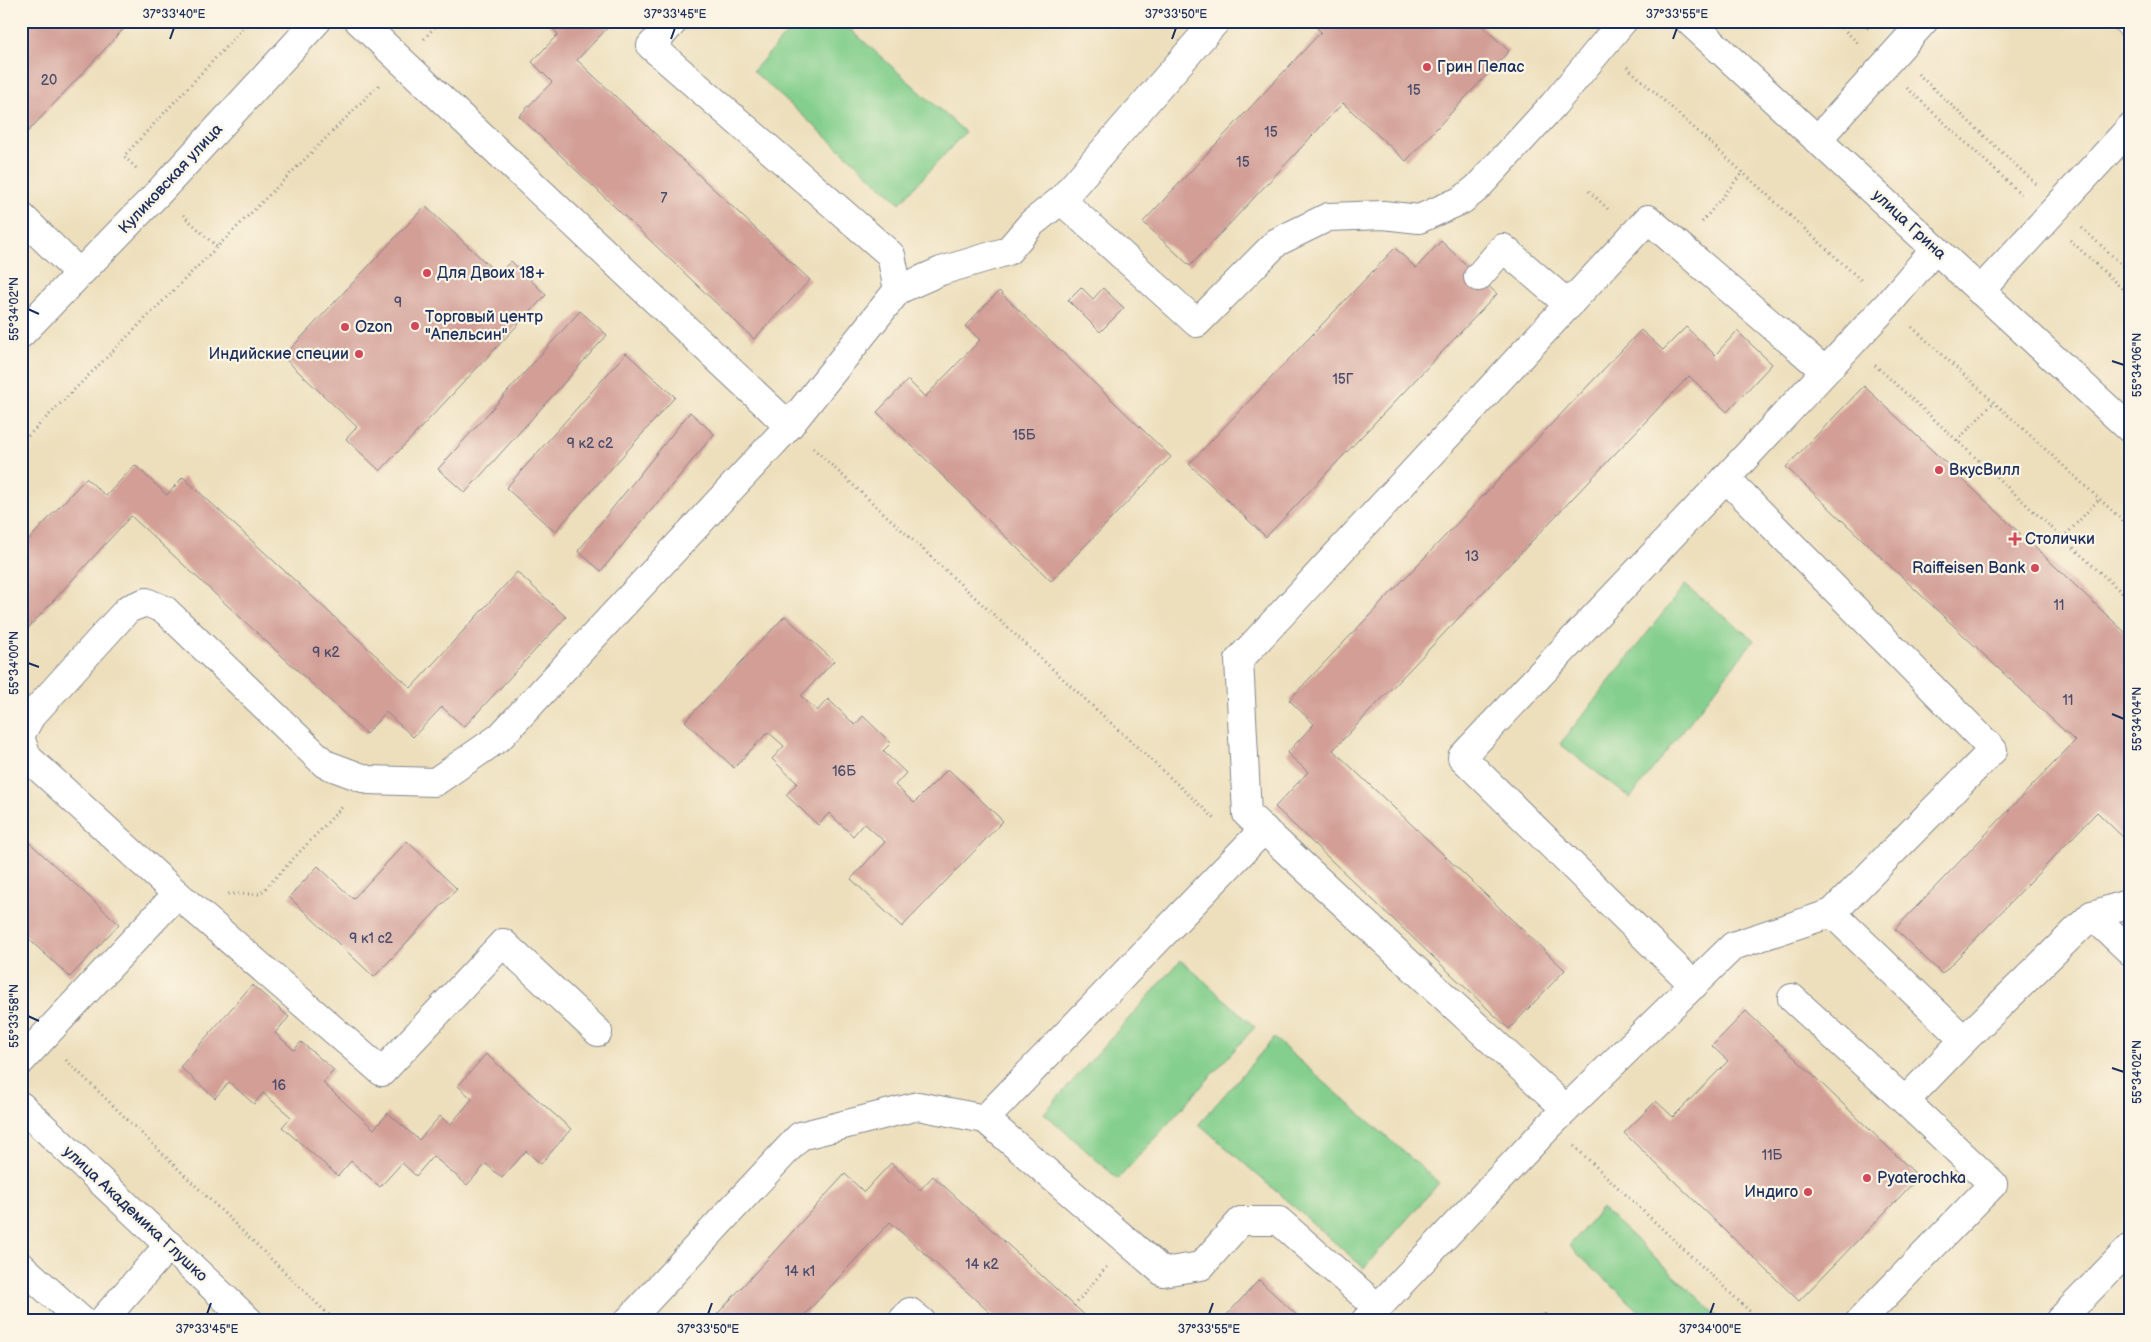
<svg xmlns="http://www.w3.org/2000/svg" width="2151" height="1342" font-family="'Balsamiq Sans',sans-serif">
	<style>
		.green { fill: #84cf8d; stroke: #507f76 }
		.building { fill: #d29e96 }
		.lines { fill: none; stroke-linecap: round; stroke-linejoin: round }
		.minor-casing { stroke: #84878d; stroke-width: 30 }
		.path { stroke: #84878d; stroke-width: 3; stroke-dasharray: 1 4; stroke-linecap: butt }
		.minor { stroke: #fff; stroke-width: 28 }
		.ticks { fill: none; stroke: #1b2f5e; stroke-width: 2 }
		.poi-dot { fill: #d1495b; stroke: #fcf5e5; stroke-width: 2 }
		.labels { text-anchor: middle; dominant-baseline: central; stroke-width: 4.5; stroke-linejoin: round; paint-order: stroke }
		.number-label { font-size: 14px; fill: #494b6c }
		.poi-label { font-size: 16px; fill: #1b2f5e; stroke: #fcf5e5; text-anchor: start }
		.street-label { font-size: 16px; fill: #1b2f5e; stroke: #fcf5e5 }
		.neatline { fill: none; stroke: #1b2f5e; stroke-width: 2 }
		.ticks-label { font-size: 12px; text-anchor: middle; fill: #1b2f5e }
	</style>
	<rect width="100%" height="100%" fill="#fcf5e5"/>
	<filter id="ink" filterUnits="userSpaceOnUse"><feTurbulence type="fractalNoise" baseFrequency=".02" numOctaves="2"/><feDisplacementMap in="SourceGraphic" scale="10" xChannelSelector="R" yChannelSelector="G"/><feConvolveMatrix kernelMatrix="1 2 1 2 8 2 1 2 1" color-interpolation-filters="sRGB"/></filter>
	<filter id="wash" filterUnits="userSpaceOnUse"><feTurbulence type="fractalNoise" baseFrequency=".0096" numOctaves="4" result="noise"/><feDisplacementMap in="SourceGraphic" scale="20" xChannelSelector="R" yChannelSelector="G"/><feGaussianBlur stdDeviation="1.12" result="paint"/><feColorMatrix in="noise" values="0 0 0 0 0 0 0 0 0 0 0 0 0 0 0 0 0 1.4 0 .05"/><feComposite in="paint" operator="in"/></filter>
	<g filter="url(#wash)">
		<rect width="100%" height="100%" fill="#eddfbc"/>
		<g class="green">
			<polygon points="798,21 841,21 965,132 900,203 753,71"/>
			<polygon points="1685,585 1754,640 1630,798 1560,744"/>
			<polygon points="1181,960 1255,1027 1118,1179 1044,1113"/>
			<polygon points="1274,1038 1439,1183 1364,1268 1199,1124"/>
			<polygon points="1602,1208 1723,1321 1650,1321 1569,1246"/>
		</g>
		<g id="blocks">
			<g class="building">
				<polygon points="21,21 131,21 21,139"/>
				<polygon points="545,21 614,21 577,60 810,280 754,339 519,116 552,82 532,62 558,34"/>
				<polygon points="1310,21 1477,21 1509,51 1406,161 1343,103 1190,266 1143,222 1321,32"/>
				<polygon points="425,206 498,274 511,261 546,295 380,471 346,439 357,427 283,357"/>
				<polygon points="1441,241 1497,294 1266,537 1189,464 1395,248 1416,268"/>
				<polygon points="1081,287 1093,299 1103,288 1124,308 1100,332 1068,300"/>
				<polygon points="999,291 1171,457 1051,581 877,412 908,380 925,397 980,340 965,326"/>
				<polygon points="580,311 607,335 465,493 438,469"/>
				<polygon points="1686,327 1715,355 1737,331 1772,364 1727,412 1689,376 1333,750 1565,970 1509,1029 1275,807 1308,772 1287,753 1314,724 1289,700 1641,330 1663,350"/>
				<polygon points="626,353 675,397 555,532 506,488"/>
				<polygon points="1864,386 2130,637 2130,844 2097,812 1942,974 1895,929 2075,741 1786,467"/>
				<polygon points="690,412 714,434 601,571 578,551"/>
				<polygon points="135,465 167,495 183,477 411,688 517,572 566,617 464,727 442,707 413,737 386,712 366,734 131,516 21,636 21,548 86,478 106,496"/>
				<polygon points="785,616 834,661 801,696 817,711 828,699 855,725 863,716 891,743 883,751 906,773 895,785 914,803 948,769 1003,821 902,927 851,879 885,842 864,823 853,836 829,813 818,825 786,795 797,783 772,759 784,746 768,732 734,768 685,721"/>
				<polygon points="21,835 119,924 70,977 21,932"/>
				<polygon points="407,841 457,889 374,977 289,897 318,866 353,899"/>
				<polygon points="252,985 289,1017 275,1033 294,1050 301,1042 334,1070 323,1083 374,1129 388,1113 419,1140 440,1116 450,1125 472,1099 458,1086 486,1054 571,1129 541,1164 526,1151 502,1178 486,1164 467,1185 433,1156 416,1176 402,1163 380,1187 351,1161 338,1176 282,1127 291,1117 263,1093 254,1104 229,1082 215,1098 180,1067"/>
				<polygon points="1746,1011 1919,1177 1799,1301 1624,1133 1656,1101 1673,1117 1728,1061 1712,1046"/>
				<polygon points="891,1163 920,1190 933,1176 1091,1321 999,1321 890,1222 799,1321 711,1321 845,1174 864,1192"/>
				<polygon points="1259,1280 1303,1321 1221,1321"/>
				<polygon points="1545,1313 1553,1321 1537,1321"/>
			</g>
		</g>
	</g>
	<g filter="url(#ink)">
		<use href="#blocks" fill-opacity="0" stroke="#84878d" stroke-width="1"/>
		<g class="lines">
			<g class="minor-casing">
				<g id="minor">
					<polyline points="359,21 789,426 898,290"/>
					<polyline points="674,21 651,46 891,255 898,290 941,271 1008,251 1032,223 1061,200 1216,21"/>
					<polyline points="1689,21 2130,429"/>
					<polyline points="2127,21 2130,24"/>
					<polyline points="1817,140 1924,21"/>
					<polyline points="1061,200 1197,323 1277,242 1328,217 1383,215 1419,219 1462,200 1477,188 1554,104 1623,21"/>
					<polyline points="21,216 79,273"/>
					<polyline points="1478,277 1503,248 1569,305"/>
					<polyline points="1980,291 2130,128"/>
					<polyline points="21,334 160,191 317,21"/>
					<polyline points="21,734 31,716 128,609 146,602 165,610 325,764 368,780 435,782 500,737 789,426"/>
					<polyline points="21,740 27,757 177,894 21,1061"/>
					<polyline points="177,894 382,1072 503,943 598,1032"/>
					<polyline points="1832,913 1993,750 1726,478 1888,304 1935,249"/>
					<polyline points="2092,915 2130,903"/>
					<polyline points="1694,985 1462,757 1726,478"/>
					<polyline points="1792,998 1905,1101"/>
					<polyline points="21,1106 249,1321"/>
					<polyline points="1566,1109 1247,814 1239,660 1648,219 1825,371"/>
					<polyline points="985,1119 1264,829"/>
					<polyline points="21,1266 82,1321"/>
					<polyline points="102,1321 169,1245"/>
					<polyline points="628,1321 800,1136 918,1106 985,1119 1163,1272 1201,1266 1241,1221 1279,1221 1377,1307"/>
					<polyline points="902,1321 910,1312 921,1321"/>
					<polyline points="1365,1321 1551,1124 1733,946 1832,913 1964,1040 2092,915 2130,951"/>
					<polyline points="1860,1321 1993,1184 1905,1101 1964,1040"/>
					<polyline points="2059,1321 2130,1248"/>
				</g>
			</g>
			<g class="path">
				<polyline points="1835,21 1860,45"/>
				<polyline points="1860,21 1871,31"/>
				<polyline points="424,39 440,21"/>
				<polyline points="1627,67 1863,282"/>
				<polyline points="1918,74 2036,184"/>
				<polyline points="1907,88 2023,196"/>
				<polyline points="136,168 124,156 250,21"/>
				<polyline points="1589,191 1610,211"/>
				<polyline points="183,215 217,247"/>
				<polyline points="1702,222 1743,172"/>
				<polyline points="2082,228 2130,272"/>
				<polyline points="2070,240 2130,296"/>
				<polyline points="1912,327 2130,527"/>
				<polyline points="1875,365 2130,600"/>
				<polyline points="1957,441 1994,402"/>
				<polyline points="21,443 379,85"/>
				<polyline points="813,448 1215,819"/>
				<polyline points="2063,538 2099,499"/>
				<polyline points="228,894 260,894 344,805"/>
				<polyline points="66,1060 335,1321"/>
				<polyline points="1574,1146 1760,1321"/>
				<polyline points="1074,1306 1107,1266"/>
			</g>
			<use href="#minor" class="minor"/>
		</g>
	</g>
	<path class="ticks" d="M170,39L174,28M671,39L675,28M1172,39L1176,28M1673,39L1677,28M28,309L39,314M2112,361L2124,365M28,663L39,667M2112,714L2124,719M28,1016L39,1021M2112,1068L2124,1072M207,1314L211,1303M708,1314L712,1303M1209,1314L1213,1303M1710,1314L1714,1303"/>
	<g class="poi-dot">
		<circle cx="1427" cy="67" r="5"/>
		<circle cx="427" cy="273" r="5"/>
		<circle cx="415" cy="326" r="5"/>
		<circle cx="345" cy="327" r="5"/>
		<circle cx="359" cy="354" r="5"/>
		<circle cx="1939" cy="470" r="5"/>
		<path d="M2012.5 531.5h5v5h5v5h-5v5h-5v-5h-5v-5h5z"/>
		<circle cx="2035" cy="568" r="5"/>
		<circle cx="1867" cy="1178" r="5"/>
		<circle cx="1808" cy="1192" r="5"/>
	</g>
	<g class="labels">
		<g class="number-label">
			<text x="49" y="80">20</text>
			<text x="1414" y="90">15</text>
			<text x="1271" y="132">15</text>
			<text x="1243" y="162">15</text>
			<text x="664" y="198">7</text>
			<text x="398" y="302">9</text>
			<text x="1343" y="379">15Г</text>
			<text x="1024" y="435">15Б</text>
			<text x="590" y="443">9 к2 с2</text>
			<text x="1472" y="556">13</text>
			<text x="2059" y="605">11</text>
			<text x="326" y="652">9 к2</text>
			<text x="2068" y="700">11</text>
			<text x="844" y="771">16Б</text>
			<text x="371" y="938">9 к1 с2</text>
			<text x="279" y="1085">16</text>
			<text x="1772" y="1155">11Б</text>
			<text x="982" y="1264">14 к2</text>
			<text x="800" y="1271">14 к1</text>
		</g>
		<g class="poi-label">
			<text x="1437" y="67">Грин Пелас</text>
			<text x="437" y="273">Для Двоих 18+</text>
			<text x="425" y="317">Торговый центр<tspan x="425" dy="18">"Апельсин"</tspan></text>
			<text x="355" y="327">Ozon</text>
			<text x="349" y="354" text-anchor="end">Индийские специи</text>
			<text x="1949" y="470">ВкусВилл</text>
			<text x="2025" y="539">Столички</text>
			<text x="2025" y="568" text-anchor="end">Raiffeisen Bank</text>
			<text x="1877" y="1178">Pyaterochka</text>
			<text x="1798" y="1192" text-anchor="end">Индиго</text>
		</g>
		<g class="street-label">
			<text transform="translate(171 179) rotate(-47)">Куликовская улица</text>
			<text transform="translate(1909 225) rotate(43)">улица Грина</text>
			<text transform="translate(135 1214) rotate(43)">улица Академика Глушко</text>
		</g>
	</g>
	<rect width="2151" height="1342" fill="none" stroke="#fcf5e5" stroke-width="55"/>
	<rect x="28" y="28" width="2096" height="1286" class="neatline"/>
	<g class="ticks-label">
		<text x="174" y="18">37°33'40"E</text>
		<text x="675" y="18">37°33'45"E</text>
		<text x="1176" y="18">37°33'50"E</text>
		<text x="1677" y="18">37°33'55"E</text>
		<text transform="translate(14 309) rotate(-90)" y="4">55°34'02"N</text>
		<text transform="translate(2137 365) rotate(-90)" y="4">55°34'06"N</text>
		<text transform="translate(14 663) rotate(-90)" y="4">55°34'00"N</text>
		<text transform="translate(2137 719) rotate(-90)" y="4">55°34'04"N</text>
		<text transform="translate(14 1016) rotate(-90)" y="4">55°33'58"N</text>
		<text transform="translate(2137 1072) rotate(-90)" y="4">55°34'02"N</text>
		<text x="207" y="1333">37°33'45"E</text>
		<text x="708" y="1333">37°33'50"E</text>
		<text x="1209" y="1333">37°33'55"E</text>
		<text x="1710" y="1333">37°34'00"E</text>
	</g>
</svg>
